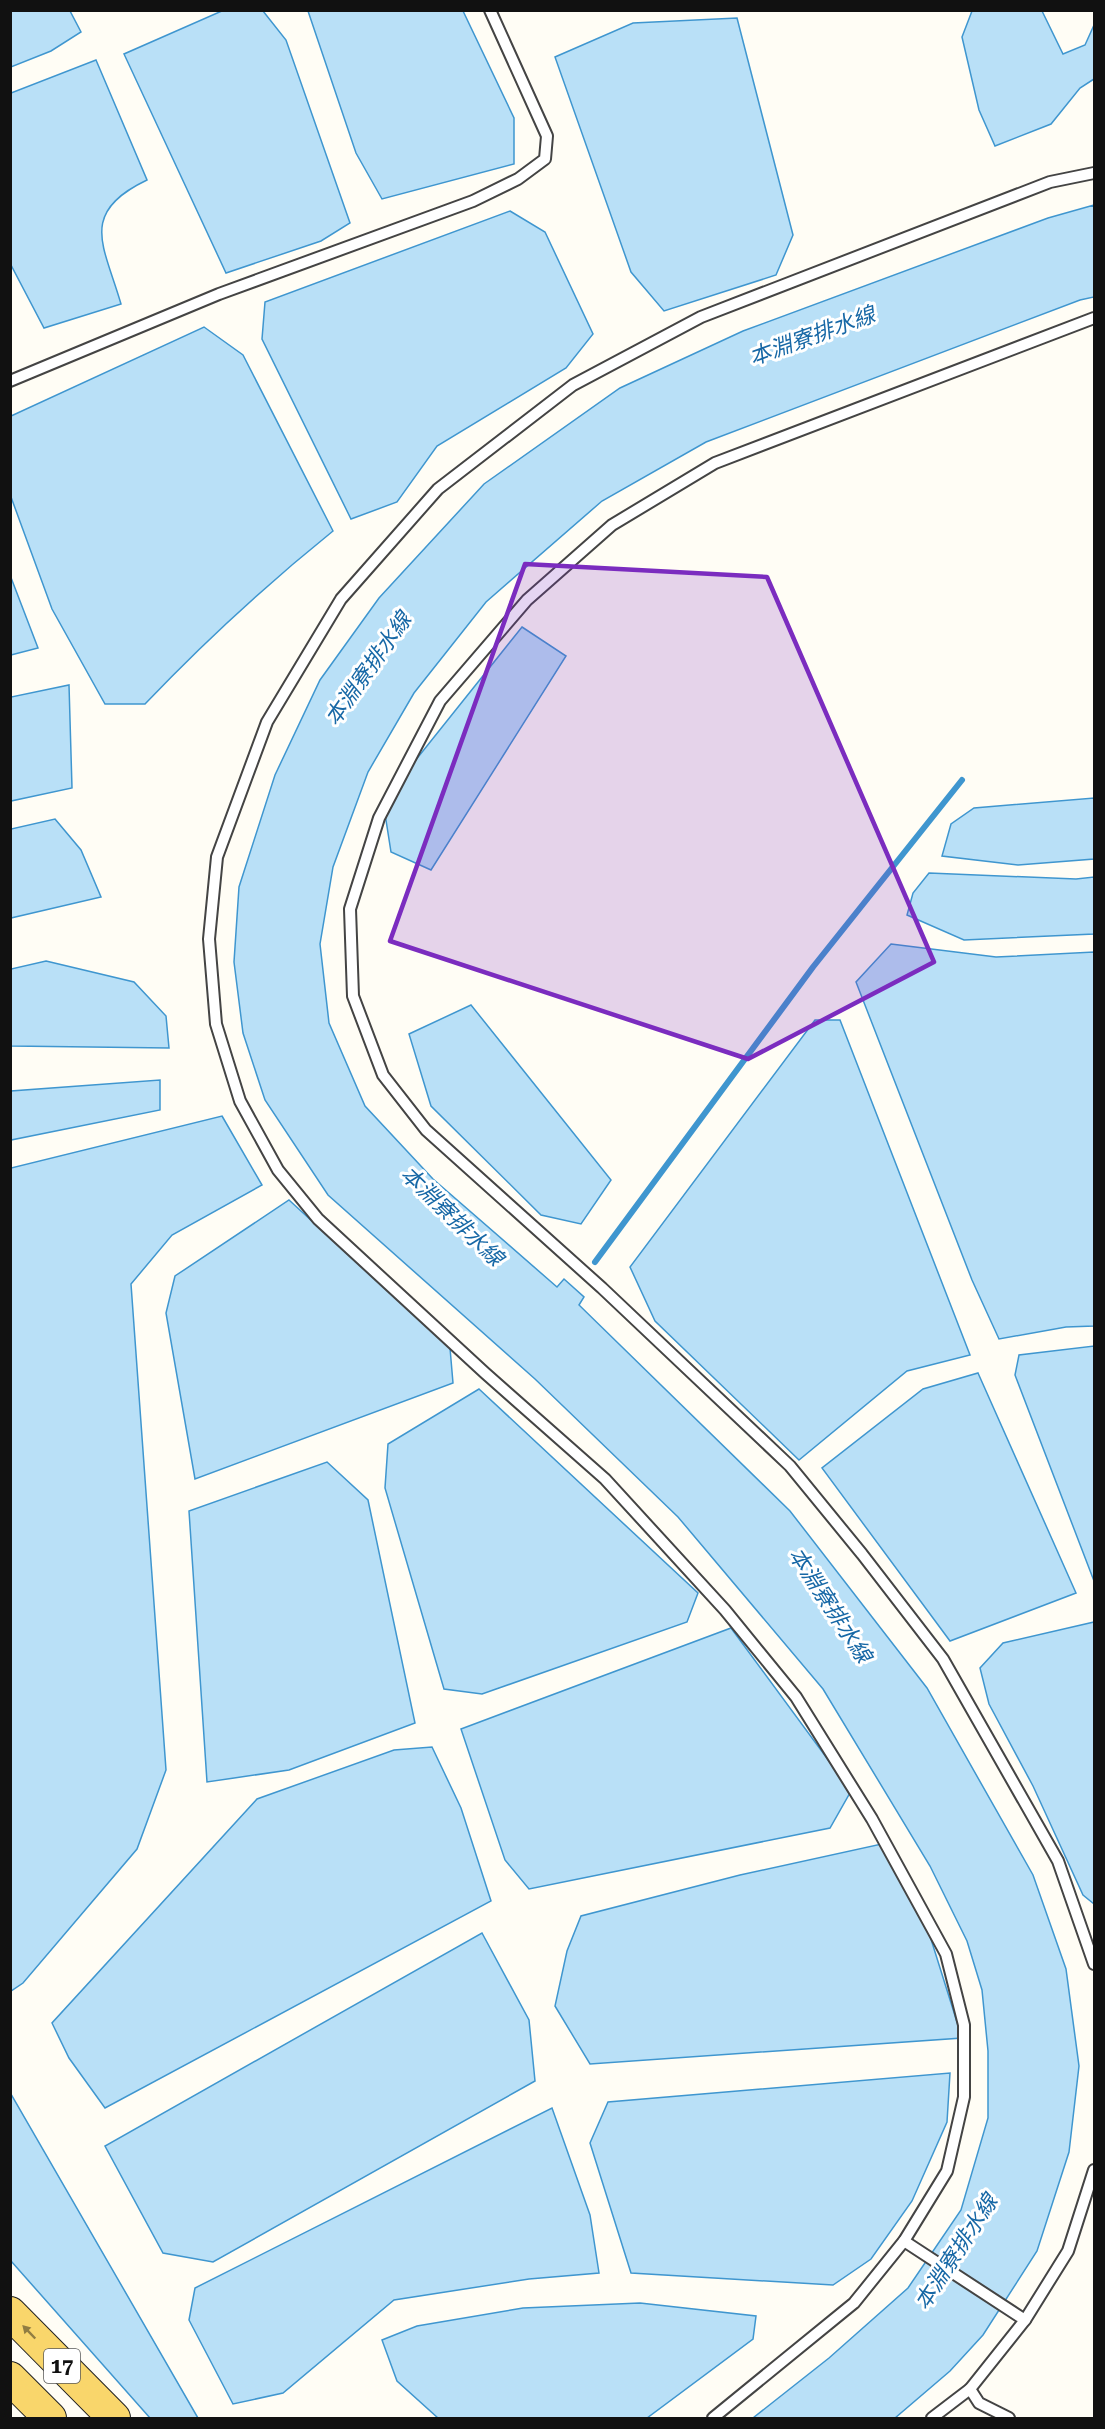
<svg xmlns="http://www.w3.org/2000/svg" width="1105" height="2429" font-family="'Roboto Serif','Noto Sans TC',serif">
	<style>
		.water { fill: #b9e0f7; stroke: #3f96cf; stroke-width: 1.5 }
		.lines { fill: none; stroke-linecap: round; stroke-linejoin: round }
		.stream { stroke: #3f96cf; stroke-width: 6 }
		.service-casing { stroke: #444; stroke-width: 14 }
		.primary-casing { stroke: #222; stroke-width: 34 }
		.service { stroke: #fff; stroke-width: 10 }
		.primary { stroke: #f9d66b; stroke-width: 32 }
		.oneway { fill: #917d42 }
		.marked { fill: #7b2cbf; fill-opacity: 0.2; stroke: #7b2cbf; stroke-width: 4.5; stroke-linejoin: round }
		.labels { text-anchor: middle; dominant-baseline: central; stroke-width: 6; stroke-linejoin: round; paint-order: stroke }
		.shield { fill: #fff; stroke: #585858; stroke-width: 1.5 }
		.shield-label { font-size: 20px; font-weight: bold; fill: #111 }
		.water-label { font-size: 22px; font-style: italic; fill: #1768a6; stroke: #fff }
	</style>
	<rect width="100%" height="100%" fill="#fffdf5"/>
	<g class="water">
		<polygon points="11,10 70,11 81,32 51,51 11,67"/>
		<polygon points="224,10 263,11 286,40 350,223 321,241 226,273 124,54"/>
		<polygon points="308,11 463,11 514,118 514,164 382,199 356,153"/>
		<polygon points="972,11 1042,11 1063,54 1085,45 1094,25 1094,79 1080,88 1051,124 995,146 979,110 962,37"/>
		<polygon points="737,18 793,235 776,275 664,311 631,272 555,57 633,23"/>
		<path d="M96,60L147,180C78,213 104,245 121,304L44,328L11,265V93Z"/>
		<polygon points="1094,205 1094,297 1080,300 706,442 602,501 486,602 414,693 368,772 333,867 320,944 329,1023 365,1106 433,1179 557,1287 564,1279 584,1297 579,1305 790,1511 927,1688 1033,1875 1066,1969 1079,2066 1069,2152 1037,2251 983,2335 950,2371 895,2418 753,2418 829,2358 908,2288 961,2210 988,2118 988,2051 982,1990 967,1941 930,1866 823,1689 678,1517 535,1379 328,1195 265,1100 243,1033 234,962 239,887 275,775 320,680 379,598 484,484 620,388 743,331 1048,218"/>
		<polygon points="510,211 545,232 593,334 566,368 437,446 397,502 351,519 262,339 265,302"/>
		<path d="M204,327L243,355L333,531C266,585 204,642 145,704H105L52,609L11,497V416Z"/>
		<polygon points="10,575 38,648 11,655 10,655"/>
		<polygon points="522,627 566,656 431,870 391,852 383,801"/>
		<polygon points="69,685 72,788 11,801 11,697"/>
		<polygon points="1094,798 1094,859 1018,865 942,856 951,824 974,808"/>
		<polygon points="55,819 81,850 101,897 11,918 11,829"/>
		<polygon points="929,873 1076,879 1094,877 1094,934 964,940 907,915 913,893"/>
		<polygon points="891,944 996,957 1094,952 1094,1326 1066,1327 999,1339 972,1280 856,982"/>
		<polygon points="46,961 134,982 166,1016 169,1048 11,1046 11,969"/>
		<polygon points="471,1005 611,1180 581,1224 541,1215 431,1106 409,1034"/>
		<polygon points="815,1020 840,1020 970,1355 907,1371 799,1460 655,1321 630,1267"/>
		<polygon points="160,1080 160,1110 11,1140 11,1091"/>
		<polygon points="222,1116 262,1185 172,1235 131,1284 166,1770 137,1849 23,1983 11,1991 11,1168"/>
		<polygon points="289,1200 450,1348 453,1383 195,1479 166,1313 175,1276"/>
		<polygon points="1094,1346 1094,1581 1015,1375 1019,1355"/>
		<polygon points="978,1373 1076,1593 950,1641 822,1468 923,1389"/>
		<polygon points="479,1389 698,1593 687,1622 482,1694 444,1689 385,1488 388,1444"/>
		<polygon points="327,1462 368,1500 415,1723 289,1770 207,1782 189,1511"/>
		<polygon points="1094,1622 1094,1904 1083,1895 1033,1786 989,1704 980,1668 1003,1643"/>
		<polygon points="731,1628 851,1791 830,1828 529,1889 505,1860 461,1729"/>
		<polygon points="432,1747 461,1808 491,1901 105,2108 69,2058 52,2023 257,1799 394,1750"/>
		<polygon points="886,1843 930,1936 962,2038 590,2064 555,2006 567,1951 581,1916 740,1875"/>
		<polygon points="482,1933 529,2020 535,2081 213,2262 163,2253 105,2146"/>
		<polygon points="950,2073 947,2122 912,2201 871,2259 833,2285 631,2273 590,2143 608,2102"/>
		<polygon points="11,2094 198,2418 150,2418 11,2261"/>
		<polygon points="552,2108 590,2215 599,2273 529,2279 394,2300 283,2393 233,2404 189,2320 195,2288"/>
		<polygon points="640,2303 756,2316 753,2339 647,2418 438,2418 397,2381 382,2340 417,2326 523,2308"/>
	</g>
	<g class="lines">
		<polyline class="stream" points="595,1262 813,967 962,780"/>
		<g class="service-casing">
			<g id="service">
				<polyline points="1094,318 715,463 612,525 527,600 440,701 379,818 350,909 353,996 383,1075 426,1130 602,1288 790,1466 862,1554 943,1659 1058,1861 1094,1964"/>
				<polyline points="10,381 219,294 473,201 518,179 545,159 547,136 490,10"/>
				<polyline points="904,2241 1025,2320"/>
				<polyline points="970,2389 979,2403 1009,2418"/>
				<polyline points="713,2418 854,2303 904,2241 947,2171 964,2097 964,2025 946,1954 872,1819 796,1697 725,1610 605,1479 485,1373 318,1219 278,1170 240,1101 216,1024 209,939 217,857 267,722 341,599 438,489 573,385 701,317 1050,182 1094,173"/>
				<polyline points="932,2418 970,2389 1025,2320 1068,2251 1094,2170"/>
			</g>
		</g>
		<g class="primary-casing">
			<g id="primary">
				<polyline points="10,2313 114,2418"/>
				<polyline points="10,2378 50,2418"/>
			</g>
		</g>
		<use href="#service" class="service"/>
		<use href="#primary" class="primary"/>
	</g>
	<defs><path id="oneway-solid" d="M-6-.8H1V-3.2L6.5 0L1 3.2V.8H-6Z" transform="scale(1.5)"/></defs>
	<use class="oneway" href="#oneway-solid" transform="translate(29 2332) rotate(-134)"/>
	<path class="marked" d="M525,564L767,577L934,962L748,1059L390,941Z"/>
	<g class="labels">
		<rect class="shield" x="44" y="2349" width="36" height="34" rx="4.5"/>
		<g class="shield-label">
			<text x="62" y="2366">17</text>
		</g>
		<g class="water-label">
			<text transform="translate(812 336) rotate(-20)">本淵寮排水線</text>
			<text transform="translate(368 669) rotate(-55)">本淵寮排水線</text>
			<text transform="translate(452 1216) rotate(44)">本淵寮排水線</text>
			<text transform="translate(830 1605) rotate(57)">本淵寮排水線</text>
			<text transform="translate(956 2252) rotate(-57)">本淵寮排水線</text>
		</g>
	</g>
	<rect width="1105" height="2429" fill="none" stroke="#111111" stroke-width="24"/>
</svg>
